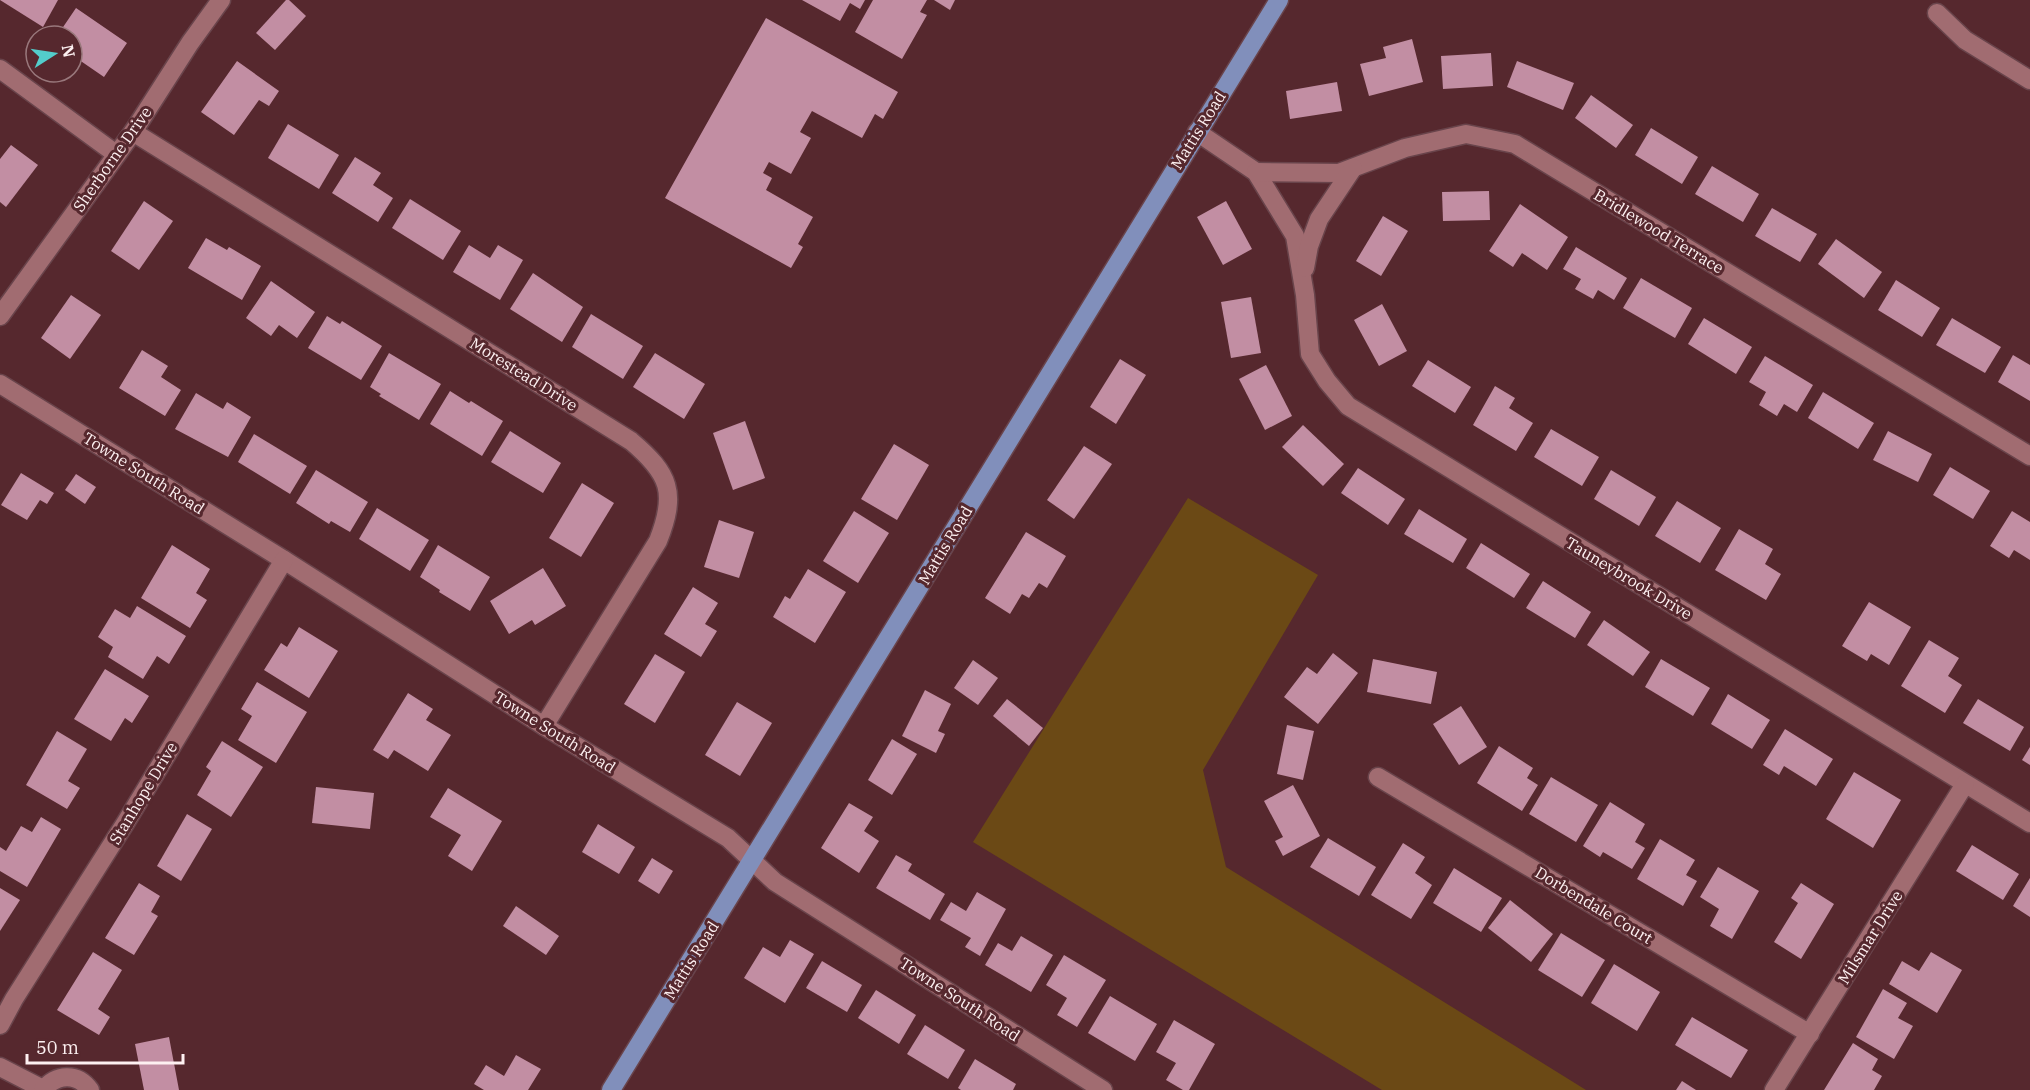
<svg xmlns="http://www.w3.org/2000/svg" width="2030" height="1090" font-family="'IBM Plex Serif',serif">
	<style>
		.green { fill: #6b4915 }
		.building { fill: #c28ea3 }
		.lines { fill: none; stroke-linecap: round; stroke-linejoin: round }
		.minor-casing { stroke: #69444b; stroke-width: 21 }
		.major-casing { stroke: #69444b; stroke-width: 21 }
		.minor { stroke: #a16c71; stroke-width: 18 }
		.major { stroke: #818fbb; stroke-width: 18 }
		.labels { text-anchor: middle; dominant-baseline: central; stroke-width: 6; stroke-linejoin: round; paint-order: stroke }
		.street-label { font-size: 16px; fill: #fdf0f1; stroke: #56282e }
	</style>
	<rect width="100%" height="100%" fill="#56282e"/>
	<polygon class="green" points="1188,498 1318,575 1203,770 1226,867 1586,1090 1382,1090 973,842"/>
	<g class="building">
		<polygon points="0,0 58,0 43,27"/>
		<polygon points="286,0 289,0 306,16 275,50 256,33"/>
		<polygon points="802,0 865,0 860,9 850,3 840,21"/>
		<polygon points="873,0 927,0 920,12 927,15 902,59 855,32"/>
		<polygon points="934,0 955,0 950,10"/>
		<polygon points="76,8 127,43 104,77 72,55 72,36 57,36"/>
		<polygon points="766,18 898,92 883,119 875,114 862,138 812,111 800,132 811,138 791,174 769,162 763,173 772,178 766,190 813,217 798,244 803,247 791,268 665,198"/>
		<polygon points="1412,39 1423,82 1369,96 1360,64 1386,58 1383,47"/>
		<polygon points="1491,53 1493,86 1443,89 1441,56"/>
		<polygon points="237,61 279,91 269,106 259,100 234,135 201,112"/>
		<polygon points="1517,61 1574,83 1563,110 1507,87"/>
		<polygon points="1337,82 1342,111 1290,119 1286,91"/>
		<polygon points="1591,95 1633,125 1616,148 1575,118"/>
		<polygon points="288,124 339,155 319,189 268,158"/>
		<polygon points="1651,128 1698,157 1682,184 1635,155"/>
		<polygon points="11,145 38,165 6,207 0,202 0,159"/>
		<polygon points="355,157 381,173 373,185 393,198 378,222 332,193"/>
		<polygon points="1712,166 1759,194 1743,222 1695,194"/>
		<polygon points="1489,191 1490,220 1443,221 1442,192"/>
		<polygon points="410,199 461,231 443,260 392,228"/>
		<polygon points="144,201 173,221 139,270 111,251"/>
		<polygon points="1226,201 1252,249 1223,265 1197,217"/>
		<polygon points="1520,204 1568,237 1547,270 1522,253 1513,267 1489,251"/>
		<polygon points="1772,208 1817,234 1800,262 1755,236"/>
		<polygon points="1383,216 1408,231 1381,276 1356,261"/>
		<polygon points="206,238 227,250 229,247 261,266 242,300 188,268"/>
		<polygon points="1836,239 1882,272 1864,298 1818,264"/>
		<polygon points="469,245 490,258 498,245 523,260 500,300 453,272"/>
		<polygon points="1576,247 1627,278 1614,300 1598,290 1593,299 1575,289 1581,279 1563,269"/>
		<polygon points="533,273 583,307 562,342 510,309"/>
		<polygon points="1641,278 1692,308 1675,338 1623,308"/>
		<polygon points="1896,280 1940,308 1922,337 1878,310"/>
		<polygon points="271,281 315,312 297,338 279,325 271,336 246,318"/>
		<polygon points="71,295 101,315 70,359 41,338"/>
		<polygon points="1251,297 1261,353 1231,358 1221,302"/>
		<polygon points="1382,304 1407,351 1379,366 1354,320"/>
		<polygon points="591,314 643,346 623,379 572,347"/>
		<polygon points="327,316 340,324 342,321 382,346 361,380 308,348"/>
		<polygon points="1704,318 1752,347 1736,374 1688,344"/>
		<polygon points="1952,318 2001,347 1985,373 1936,345"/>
		<polygon points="142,350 168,366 161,377 181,390 165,416 119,388"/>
		<polygon points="389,353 441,384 419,420 379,396 381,394 370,387"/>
		<polygon points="655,353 705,384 684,419 633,387"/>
		<polygon points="2013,355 2030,365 2030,401 1998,382"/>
		<polygon points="1765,356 1813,385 1797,412 1784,404 1777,416 1759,405 1766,392 1749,382"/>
		<polygon points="1120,359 1146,375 1116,424 1090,407"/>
		<polygon points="1428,360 1471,387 1455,413 1412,386"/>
		<polygon points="1266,365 1292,416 1265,430 1239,379"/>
		<polygon points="1495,386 1515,398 1509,408 1533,423 1516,451 1473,425"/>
		<polygon points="450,391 469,403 471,401 503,421 482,456 430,424"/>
		<polygon points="1823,392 1874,423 1858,449 1808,418"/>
		<polygon points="196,393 223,409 227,402 251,417 228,457 175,429"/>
		<polygon points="745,421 765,478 733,490 713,433"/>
		<polygon points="1303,425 1344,464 1323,486 1282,447"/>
		<polygon points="1551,429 1599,457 1582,486 1534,457"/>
		<polygon points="510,431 561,463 543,493 491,462"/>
		<polygon points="1888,431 1932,454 1918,482 1873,460"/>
		<polygon points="254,434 307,466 290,494 238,462"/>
		<polygon points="894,444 929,465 897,520 861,499"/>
		<polygon points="1084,446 1112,464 1074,519 1047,500"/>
		<polygon points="1950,467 1990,491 1973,519 1933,495"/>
		<polygon points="1358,468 1405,499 1388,525 1341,493"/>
		<polygon points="316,470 368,502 350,532 331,521 329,524 296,503"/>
		<polygon points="1611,470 1656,497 1639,526 1594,499"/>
		<polygon points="21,473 54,493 47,504 40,500 27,520 1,505"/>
		<polygon points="76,474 96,487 85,504 65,490"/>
		<polygon points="582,483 614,503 581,557 549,538"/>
		<polygon points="1677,501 1721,528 1700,563 1655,536"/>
		<polygon points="377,508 429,540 410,571 359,539"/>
		<polygon points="1419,509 1467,539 1453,563 1404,534"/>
		<polygon points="854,511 889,533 858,583 823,561"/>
		<polygon points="2012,511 2030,522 2030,560 2014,550 2009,558 1990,546"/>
		<polygon points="719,520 754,532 739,578 704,567"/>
		<polygon points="1739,529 1773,549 1765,564 1781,574 1766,600 1715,570"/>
		<polygon points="1026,532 1066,556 1047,588 1039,583 1029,598 1022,594 1010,614 985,598"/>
		<polygon points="1481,543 1530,574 1514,598 1466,568"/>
		<polygon points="172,545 210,569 196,593 207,600 190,628 141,598"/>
		<polygon points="438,545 490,577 470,611 439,592 440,590 420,577"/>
		<polygon points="543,568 566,606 535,625 532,620 509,634 490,601"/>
		<polygon points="808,569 846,592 815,643 773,617 785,596 790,599"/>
		<polygon points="1543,581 1591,612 1575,638 1526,608"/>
		<polygon points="693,587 718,603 705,624 717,631 701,657 664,634"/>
		<polygon points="1869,602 1911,627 1889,665 1871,654 1867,661 1842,646"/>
		<polygon points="137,606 186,636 169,664 157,656 143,679 108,657 113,647 98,637 115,609 130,618"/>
		<polygon points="1604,620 1650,652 1633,676 1587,645"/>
		<polygon points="299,627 338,651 309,698 264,670 281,643 287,647"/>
		<polygon points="1929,640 1959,658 1948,676 1962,685 1945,713 1901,686"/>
		<polygon points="1333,653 1358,673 1318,724 1284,697 1307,667 1317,674"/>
		<polygon points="655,654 685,672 655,723 624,704"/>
		<polygon points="1373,659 1437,672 1431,704 1367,692"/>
		<polygon points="1661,659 1710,688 1693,716 1645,687"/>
		<polygon points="973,660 998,678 978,705 954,688"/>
		<polygon points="105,669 149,696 132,723 125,718 111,741 74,719"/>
		<polygon points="257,682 307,712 276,763 238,740 252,716 241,709"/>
		<polygon points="925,690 951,704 938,731 945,734 936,753 902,736"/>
		<polygon points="408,693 433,709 426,720 451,735 428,771 394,750 388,759 373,750"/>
		<polygon points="1728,694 1770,720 1752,749 1711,724"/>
		<polygon points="1007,699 1043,728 1029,746 993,716"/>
		<polygon points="1978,699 2024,727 2010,751 1963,723"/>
		<polygon points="737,702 772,723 740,776 705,755"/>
		<polygon points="1461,706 1487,747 1459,765 1433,724"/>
		<polygon points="1287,725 1314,731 1303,780 1277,774"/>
		<polygon points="1785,729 1833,759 1816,786 1784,766 1779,775 1763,765"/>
		<polygon points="57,731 87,749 68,781 80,788 67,809 26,785"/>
		<polygon points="892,739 917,754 892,795 868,780"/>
		<polygon points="222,741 263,767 231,817 197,795 211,771 206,767"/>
		<polygon points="1499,746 1533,768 1527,778 1538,785 1522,811 1477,783"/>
		<polygon points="2030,747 2030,765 2022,760"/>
		<polygon points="1854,772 1901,800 1873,848 1826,819"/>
		<polygon points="1551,777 1598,805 1576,842 1529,814"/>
		<polygon points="1293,785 1320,836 1283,856 1275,841 1283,837 1264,801"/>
		<polygon points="316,787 374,793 370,829 312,823"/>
		<polygon points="448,788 502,821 472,871 448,856 461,835 430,817"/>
		<polygon points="1610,802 1645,824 1635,842 1645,848 1632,869 1603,852 1600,857 1583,846"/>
		<polygon points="849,803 873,817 864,831 879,841 859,873 821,848"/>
		<polygon points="187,814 212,829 181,881 157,866"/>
		<polygon points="41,817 61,829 27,887 0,871 0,847 6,851 21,826 32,832"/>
		<polygon points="598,824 635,847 619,874 582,852"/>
		<polygon points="1328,838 1376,867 1359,896 1310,867"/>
		<polygon points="1660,839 1695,860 1686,875 1697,881 1683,906 1637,879"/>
		<polygon points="1403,843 1425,857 1415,873 1432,885 1411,919 1371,895"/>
		<polygon points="1972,845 2019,874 2003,900 1956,871"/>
		<polygon points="896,855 912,864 908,871 945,894 930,920 876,888"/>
		<polygon points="652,858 673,871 659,894 638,881"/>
		<polygon points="1718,867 1759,891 1732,939 1710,926 1719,909 1700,897"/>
		<polygon points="1454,868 1502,898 1481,932 1433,903"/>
		<polygon points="2030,878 2030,917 2013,906"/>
		<polygon points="139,883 160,896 151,912 158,916 134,955 105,938"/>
		<polygon points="1801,883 1834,904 1801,959 1774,942 1798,903 1791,898"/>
		<polygon points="0,888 20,900 0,931"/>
		<polygon points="977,892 1006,909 980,956 965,947 971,938 940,920 951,902 966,911"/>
		<polygon points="1510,900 1553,934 1531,962 1488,928"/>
		<polygon points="516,906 559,936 546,955 503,926"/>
		<polygon points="1561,933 1605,960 1582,997 1538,970"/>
		<polygon points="1021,936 1053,955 1031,992 985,965 998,943 1012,951"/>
		<polygon points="790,940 814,954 785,1003 744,978 763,947 780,957"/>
		<polygon points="93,952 122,970 98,1009 110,1017 99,1035 57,1010"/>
		<polygon points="1931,952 1962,970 1937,1013 1889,984 1902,961 1919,971"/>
		<polygon points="1064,955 1106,980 1077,1027 1057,1015 1067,998 1046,985"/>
		<polygon points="822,961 862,985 847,1012 806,988"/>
		<polygon points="1614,964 1660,992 1637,1031 1591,1003"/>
		<polygon points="1883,989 1907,1003 1898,1018 1913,1026 1894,1059 1856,1037"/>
		<polygon points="876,990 916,1015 899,1044 858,1018"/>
		<polygon points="1110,996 1157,1024 1135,1061 1088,1033"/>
		<polygon points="1692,1017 1748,1050 1731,1078 1675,1045"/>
		<polygon points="1174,1020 1215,1044 1189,1090 1183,1090 1166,1080 1176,1063 1156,1052"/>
		<polygon points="925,1025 965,1050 948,1079 907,1054"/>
		<polygon points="169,1037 179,1090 144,1090 135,1044"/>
		<polygon points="1853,1043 1878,1059 1872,1070 1882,1076 1874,1090 1824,1090"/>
		<polygon points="516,1055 541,1069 528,1090 484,1090 474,1084 486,1065 504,1076"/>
		<polygon points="975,1059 1016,1084 1013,1090 961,1090 958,1088"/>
		<polygon points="1682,1081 1696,1090 1676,1090"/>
	</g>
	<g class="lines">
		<g class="minor-casing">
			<g id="minor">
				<polyline points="1937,13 1965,40 2030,80"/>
				<polyline points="0,69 116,154"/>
				<path d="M133,132L631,441C670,474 677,493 658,541L544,726"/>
				<polyline points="1197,132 1256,172 1295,236 1305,295 1310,354 1327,381 1348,406 2030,823"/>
				<polyline points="1256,172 1339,173 1405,148 1466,134 1515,144 2030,456"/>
				<polyline points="1305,268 1309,246 1319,219 1353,168"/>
				<polyline points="0,316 133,132 190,43 221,0"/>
				<polyline points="0,384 284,560 544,726 728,838 775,882 1103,1090"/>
				<polyline points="1378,777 1810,1034"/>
				<polyline points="0,1025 14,999 126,822 284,560"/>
				<polyline points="0,1067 43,1089"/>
				<path d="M43,1090C56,1074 77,1072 90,1090"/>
				<polyline points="1774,1090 1965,784"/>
			</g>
		</g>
		<g class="major-casing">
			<polyline id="major" points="611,1090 1279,0"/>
		</g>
		<use href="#minor" class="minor"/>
		<use href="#major" class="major"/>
	</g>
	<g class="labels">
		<g class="street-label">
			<text transform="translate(1198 130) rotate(-58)">Mattis Road</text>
			<text transform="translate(112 159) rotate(-55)">Sherborne Drive</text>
			<text transform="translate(1659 231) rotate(31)">Bridlewood Terrace</text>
			<text transform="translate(524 374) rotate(32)">Morestead Drive</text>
			<text transform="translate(144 473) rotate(32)">Towne South Road</text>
			<text transform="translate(945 545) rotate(-59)">Mattis Road</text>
			<text transform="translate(1629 578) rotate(31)">Tauneybrook Drive</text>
			<text transform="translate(555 732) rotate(32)">Towne South Road</text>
			<text transform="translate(143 793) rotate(-59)">Stanhope Drive</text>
			<text transform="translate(1594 905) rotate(31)">Dorbendale Court</text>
			<text transform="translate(1870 937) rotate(-58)">Milsmar Drive</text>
			<text transform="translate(691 960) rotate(-58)">Mattis Road</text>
			<text transform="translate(960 999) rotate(33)">Towne South Road</text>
		</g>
	</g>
	<g transform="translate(54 54) rotate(78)"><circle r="28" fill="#56282e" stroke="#99787c" stroke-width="1.5"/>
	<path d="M0-4.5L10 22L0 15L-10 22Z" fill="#53cdcb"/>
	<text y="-9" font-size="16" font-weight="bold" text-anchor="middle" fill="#fdf0f1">N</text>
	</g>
	<path d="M27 1054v9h156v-9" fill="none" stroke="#fdf0f1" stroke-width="3"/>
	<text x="36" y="1054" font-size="18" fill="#fdf0f1" stroke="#56282e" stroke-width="4.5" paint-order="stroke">50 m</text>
</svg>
